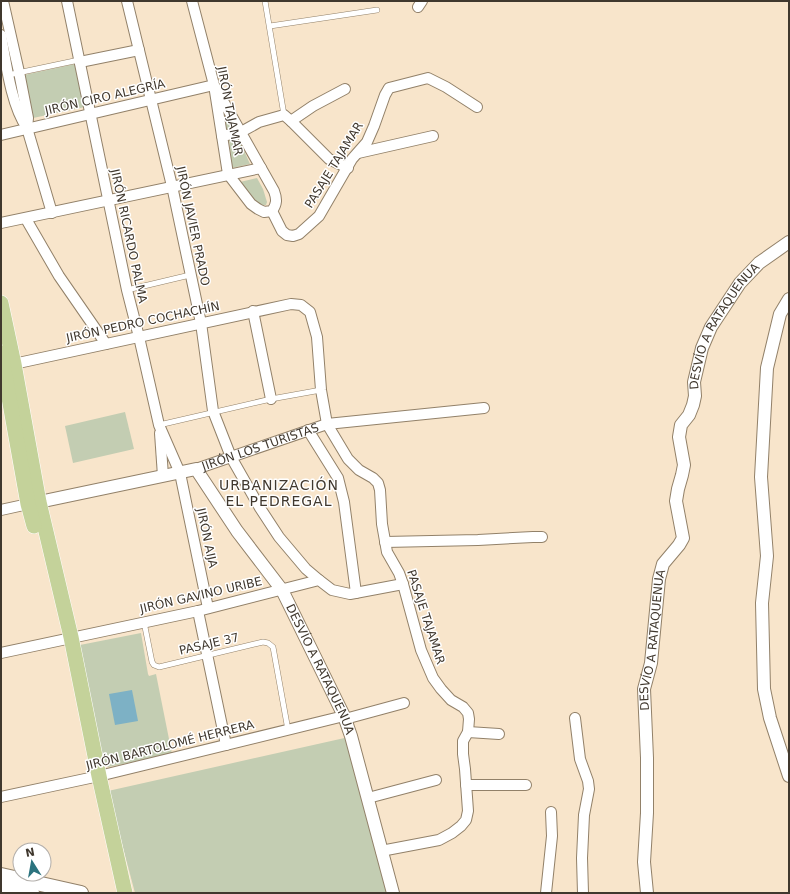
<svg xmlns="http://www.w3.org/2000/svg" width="790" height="894" font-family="'DejaVu Sans',sans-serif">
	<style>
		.green { fill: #c3cdb2 }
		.water { fill: #7db1c5 }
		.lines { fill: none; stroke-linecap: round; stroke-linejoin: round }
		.service-casing { stroke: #928169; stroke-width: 6 }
		.minor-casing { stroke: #928169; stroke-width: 12 }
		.tertiary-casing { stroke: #928169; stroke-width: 14 }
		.secondary-casing { stroke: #928169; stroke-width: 16 }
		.primary-casing { stroke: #fff; stroke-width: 16 }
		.service { stroke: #fff; stroke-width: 5 }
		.minor { stroke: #fff; stroke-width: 10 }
		.tertiary { stroke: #fff; stroke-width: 12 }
		.secondary { stroke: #fff; stroke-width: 14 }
		.primary { stroke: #c4d29a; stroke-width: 15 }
		.labels { text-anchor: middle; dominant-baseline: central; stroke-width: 3; stroke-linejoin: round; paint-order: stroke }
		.street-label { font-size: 12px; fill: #40382e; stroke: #fff }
		.quarter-label { font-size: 14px; letter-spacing: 1px; fill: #40382e; stroke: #fff }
	</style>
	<rect width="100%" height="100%" fill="#f8e5cb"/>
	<g class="green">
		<polygon points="75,64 85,107 33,118 24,75"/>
		<polygon points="220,107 234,127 226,130"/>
		<polygon points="237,135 250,164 232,168 229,138"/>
		<polygon points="257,178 263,189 267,202 266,205 258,205 240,182"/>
		<polygon points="125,412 134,449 73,463 65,426"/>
		<polygon points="141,633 148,674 149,676 156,674 172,754 108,767 104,763 80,645"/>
		<polygon points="349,737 389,893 135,893 108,791"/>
	</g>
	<polygon class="water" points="132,690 138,721 115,725 109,694"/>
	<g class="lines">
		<g class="service-casing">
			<g id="service">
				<polyline points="265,1 284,115"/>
				<polyline points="270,26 377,10"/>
				<polyline points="8,75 79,60"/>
				<polyline points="127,290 190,275"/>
				<polyline points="159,425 271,399 321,390"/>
				<polyline points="144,622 152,662 154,665 159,667 263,642 268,643 273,647 288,730"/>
			</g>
		</g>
		<g class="minor-casing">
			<g id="minor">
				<polyline points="3,1 19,72 28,118 27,128 52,213"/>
				<polyline points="67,1 127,290 139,337 159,425 180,473 208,608"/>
				<polyline points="127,1 172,186 201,323 213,411 231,457 260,508 279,537 306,569 319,580"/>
				<polyline points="418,7 422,1"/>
				<path d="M1,35C6,63 11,105 27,128"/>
				<polyline points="80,62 139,50"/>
				<polyline points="291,121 313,106 345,89"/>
				<path d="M1,135L214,85L274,191C277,199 277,204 272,211L264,212L258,209L251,204L228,174L214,85L192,1"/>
				<polyline points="222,136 241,132 259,122 284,115 291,121 329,159 348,168"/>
				<polyline points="358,153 433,136"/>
				<polyline points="272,211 282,231 287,235 293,236 299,234 319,216 352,159 367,142 374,126 385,95 389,88 428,78 446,87 477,107"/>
				<polyline points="26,219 59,276 106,344"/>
				<polyline points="1,223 261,168"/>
				<polyline points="253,311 271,399"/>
				<polyline points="9,365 291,304 301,305 310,312 317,337 321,390 327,424 348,459 359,470 373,478 378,483 380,490 382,524 387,552 399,573 403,584 421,650 433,678 441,689 451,700 463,707 468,713 469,719 468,732 463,741 463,754 465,769 468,811 466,820 461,826 452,833 439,840 381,851"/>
				<polyline points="308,430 338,478 344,502 356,593"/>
				<polyline points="160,433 163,476"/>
				<path id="s1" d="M196,469L327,424L484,408"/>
				<polyline points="1,510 33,503"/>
				<polyline points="385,542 478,540 533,537 542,537"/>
				<polyline points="198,611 226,745"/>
				<polyline points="1,653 198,611 319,580 332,590 350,594 403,584"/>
				<polyline points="575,718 580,759 588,781 589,789 584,815 582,858 583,893"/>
				<polyline points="345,719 404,703"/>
				<polyline points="468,732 499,734"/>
				<polyline points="466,785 526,785"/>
				<polyline points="1,797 99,776 344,716"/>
				<polyline points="368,798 436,780"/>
				<polyline points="546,893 552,836 551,812"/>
			</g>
		</g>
		<g class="tertiary-casing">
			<g id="tertiary">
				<polyline points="789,299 780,314 767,368 761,477 767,556 762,603 764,689 770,718 789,776"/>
				<path id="s2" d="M39,502L196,469L237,531L282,590L344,716L351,736L393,893"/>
				<path id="s3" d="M647,893L644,862L647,813V758L644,689L651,663L659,579L663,564L679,545L683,538L676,501L678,489L682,475L684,465L679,437L681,425L689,415L693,405L695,396L694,382L702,348L711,327L740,283L759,263L789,242"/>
			</g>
		</g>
		<g class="secondary-casing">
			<g id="secondary">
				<polyline points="1,875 81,893"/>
				<polyline points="1,886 32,893"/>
			</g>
		</g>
		<g class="primary-casing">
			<g id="primary">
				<polyline points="1,303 14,364 39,502 71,637 99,776 125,893"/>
				<polyline points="1,353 28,504 34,526"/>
			</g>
		</g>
		<use href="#service" class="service"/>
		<use href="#minor" class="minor"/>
		<use href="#tertiary" class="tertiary"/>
		<use href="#secondary" class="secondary"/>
		<use href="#primary" class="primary"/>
	</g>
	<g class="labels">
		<g class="street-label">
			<text transform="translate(105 97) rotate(-13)">JIRÓN CIRO ALEGRÍA</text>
			<text transform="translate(230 111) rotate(79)">JIRÓN TAJAMAR</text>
			<text transform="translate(334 165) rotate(-58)">PASAJE TAJAMAR</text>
			<text transform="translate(193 226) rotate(78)">JIRÓN JAVIER PRADO</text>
			<text transform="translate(129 236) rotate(78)">JIRÓN RICARDO PALMA</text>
			<text transform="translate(143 322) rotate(-12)">JIRÓN PEDRO COCHACHÍN</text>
			<text stroke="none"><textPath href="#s3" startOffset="590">DESVÍO A RATAQUENUA</textPath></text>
			<text stroke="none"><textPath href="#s1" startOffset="68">JIRÓN LOS TURISTAS</textPath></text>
			<text transform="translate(207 538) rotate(78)">JIRÓN AIJA</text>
			<text transform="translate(201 595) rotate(-13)">JIRÓN GAVINO URIBE</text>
			<text transform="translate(426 617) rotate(72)">PASAJE TAJAMAR</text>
			<text stroke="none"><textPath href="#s3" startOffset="254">DESVÍO A RATAQUENUA</textPath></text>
			<text transform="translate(209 644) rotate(-13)">PASAJE 37</text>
			<text stroke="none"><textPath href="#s2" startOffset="397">DESVÍO A RATAQUENUA</textPath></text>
			<text transform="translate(170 745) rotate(-14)">JIRÓN BARTOLOMÉ HERRERA</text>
		</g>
		<g class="quarter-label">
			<text x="279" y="485">URBANIZACIÓN<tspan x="279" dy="16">EL PEDREGAL</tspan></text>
		</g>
	</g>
	<rect width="790" height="894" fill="none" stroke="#40382e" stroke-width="4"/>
	<g transform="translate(32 862) rotate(349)"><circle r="19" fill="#ffffff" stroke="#b3afab"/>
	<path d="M0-3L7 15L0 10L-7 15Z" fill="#2b737e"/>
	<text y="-6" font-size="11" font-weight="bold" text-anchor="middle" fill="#40382e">N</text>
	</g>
</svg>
